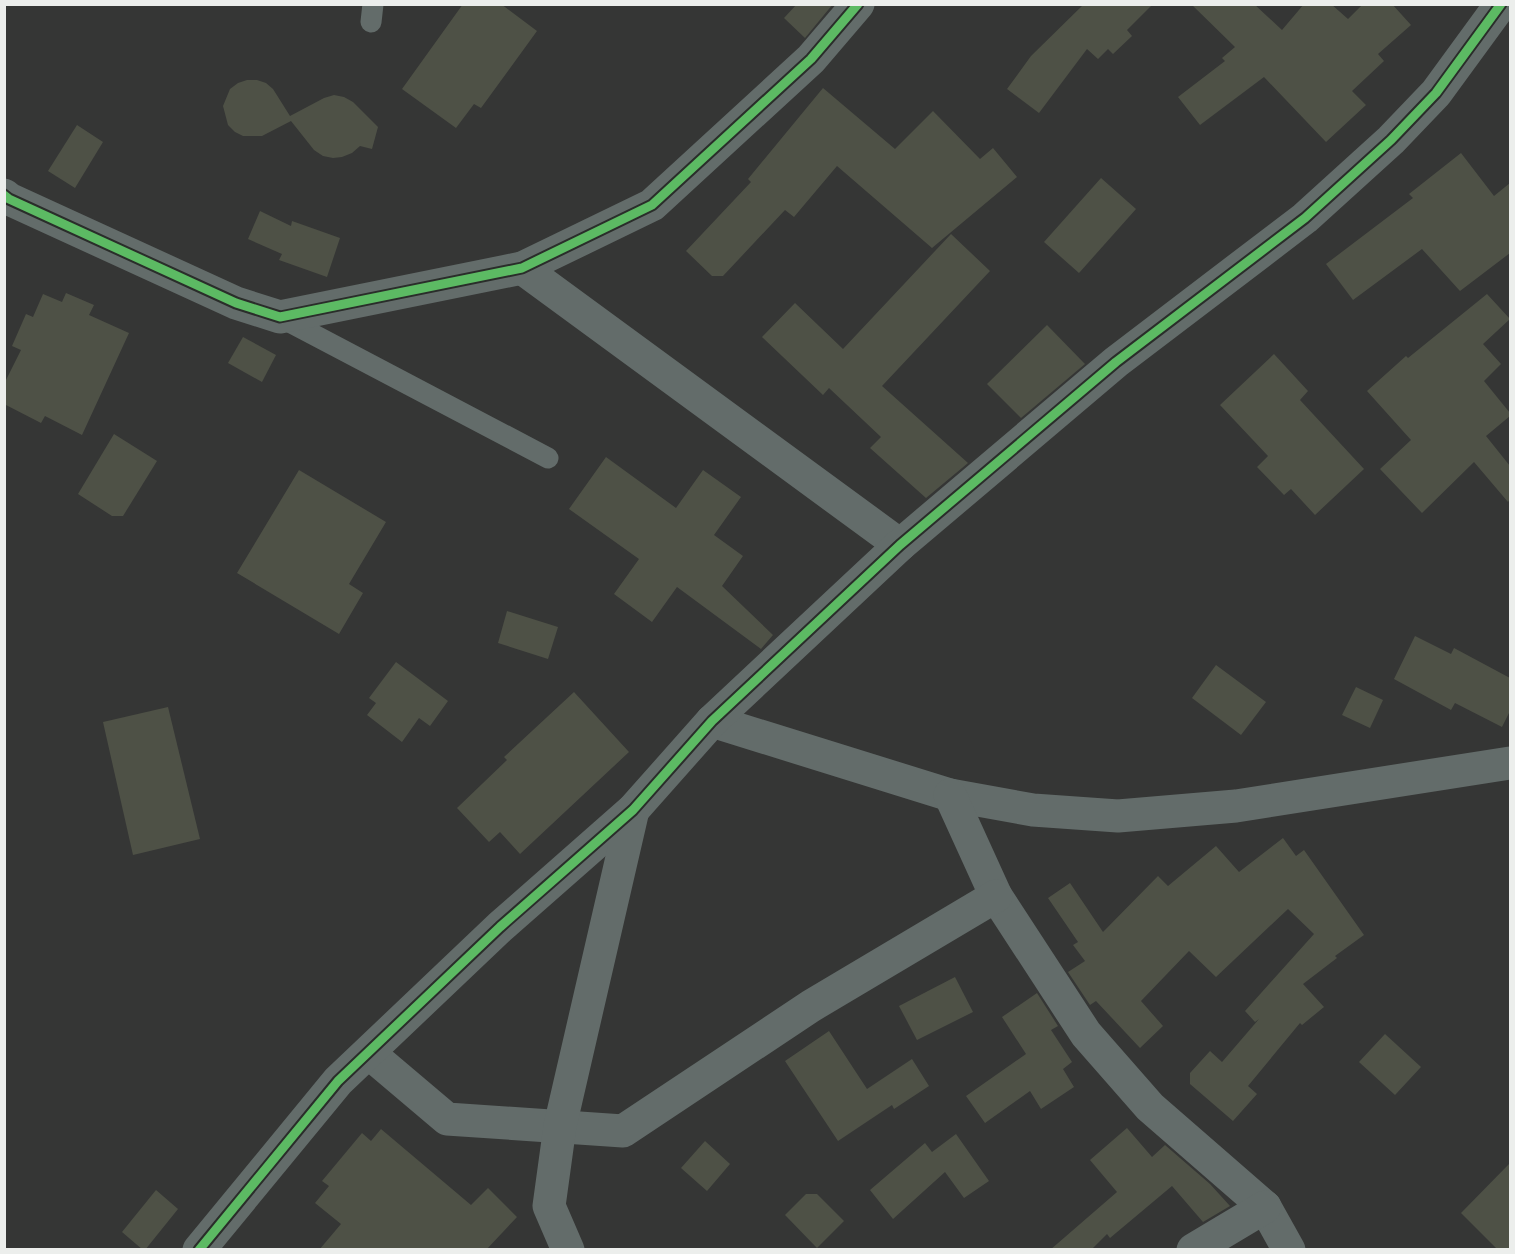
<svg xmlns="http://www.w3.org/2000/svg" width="1515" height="1254" font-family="'PT Serif',serif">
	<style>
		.building { fill: #4e5146 }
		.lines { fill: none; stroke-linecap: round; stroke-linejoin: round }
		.service { stroke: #636c6a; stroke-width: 21 }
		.minor { stroke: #636c6a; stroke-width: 33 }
		.cycleway-casing { stroke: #2a2d2a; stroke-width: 13 }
		.cycleway { stroke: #5cba63; stroke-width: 9 }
	</style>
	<rect width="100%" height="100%" fill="#353635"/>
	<g class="building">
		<polygon points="463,4 501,4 537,31 481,108 474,104 456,128 402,89"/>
		<polygon points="797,4 833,4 805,38 784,18"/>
		<polygon points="1084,4 1153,4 1127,30 1132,36 1113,54 1108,49 1098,59 1087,49 1039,113 1007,89 1031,56"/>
		<polygon points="1191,4 1254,4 1282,30 1304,4 1331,4 1348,19 1363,4 1392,4 1411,25 1378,54 1384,61 1352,91 1366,105 1326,142 1264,77 1200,125 1178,97 1225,61 1222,58 1235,47"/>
		<polygon points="247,80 257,80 266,83 273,89 290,116 324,98 334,95 344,97 353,102 378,127 372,149 360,146 352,153 342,157 333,158 323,156 314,150 291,121 262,136 243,136 235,132 228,125 223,106 230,89 238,83"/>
		<polygon points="823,88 895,149 933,111 980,159 993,148 1017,177 932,248 837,166 794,217 785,210 723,276 712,276 686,251 751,182 748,179"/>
		<polygon points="77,125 103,142 75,188 48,171"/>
		<polygon points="1461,153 1494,196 1510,183 1510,253 1460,291 1422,249 1353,300 1326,264 1413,198 1409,194"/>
		<polygon points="1101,178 1136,209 1079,273 1044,242"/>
		<polygon points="260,211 291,226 292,221 340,238 327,277 279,260 282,254 248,239"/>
		<polygon points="951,234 990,271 882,386 968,463 926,498 870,448 881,437 829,388 823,395 762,337 795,303 843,349"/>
		<polygon points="66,293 94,305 89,315 129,333 82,435 45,416 41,423 4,404 4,384 21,350 12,346 26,314 33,317 43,294 62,302"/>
		<polygon points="1487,294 1510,319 1483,344 1501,364 1484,381 1510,413 1510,416 1486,436 1510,466 1510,499 1508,502 1474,462 1422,513 1380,469 1411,440 1367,391 1406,356 1408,358"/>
		<polygon points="1047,325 1085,364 1021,418 987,384"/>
		<polygon points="243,337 276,355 262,382 228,363"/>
		<polygon points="1274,354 1308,391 1300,400 1364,469 1315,515 1291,489 1284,495 1257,467 1268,456 1220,405"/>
		<polygon points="114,434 157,461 123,516 112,516 78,494"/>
		<polygon points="606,457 676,508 703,470 741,497 714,535 743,556 722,586 773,635 761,649 677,587 652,622 614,594 639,559 569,509"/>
		<polygon points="299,470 386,522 349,584 363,593 339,634 237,573"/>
		<polygon points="507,611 558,627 548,659 498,643"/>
		<polygon points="1415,636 1451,654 1454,648 1510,678 1510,711 1502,727 1455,703 1451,710 1394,679"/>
		<polygon points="396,662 448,701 430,726 419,718 402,742 367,715 376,703 369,698"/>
		<polygon points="1216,665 1266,702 1241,735 1192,698"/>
		<polygon points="1356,687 1383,700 1370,728 1342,715"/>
		<polygon points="574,692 629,752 520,854 500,832 489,842 457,808 507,760 504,757"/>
		<polygon points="168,707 200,839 133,855 103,722"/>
		<polygon points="1283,838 1296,856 1304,850 1364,935 1335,956 1337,958 1303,984 1324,1007 1302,1025 1300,1023 1248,1086 1257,1094 1233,1121 1190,1084 1190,1073 1210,1051 1222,1062 1259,1019 1255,1022 1245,1011 1314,934 1288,909 1216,977 1189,951 1141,1001 1163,1026 1140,1048 1096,1001 1090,1005 1068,972 1085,961 1073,945 1078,942 1048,898 1070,883 1103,932 1158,876 1168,886 1216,846 1239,872"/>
		<polygon points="955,977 973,1012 917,1040 899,1006"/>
		<polygon points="1037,993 1058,1026 1051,1030 1072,1062 1063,1069 1074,1087 1041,1109 1030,1091 985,1123 966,1096 1026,1054 1002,1017"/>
		<polygon points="829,1031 867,1089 912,1059 929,1086 894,1109 892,1105 838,1141 785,1061"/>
		<polygon points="1385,1034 1421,1067 1395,1095 1359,1062"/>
		<polygon points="1127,1128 1152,1157 1165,1145 1210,1184 1230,1206 1203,1222 1172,1186 1110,1238 1107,1234 1091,1250 1050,1250 1117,1192 1090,1160"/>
		<polygon points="381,1129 471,1205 488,1188 517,1217 486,1250 319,1250 341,1224 315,1203 329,1186 322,1181 362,1133 371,1141"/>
		<polygon points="956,1134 989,1181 964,1198 945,1172 893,1219 870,1190 925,1143 932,1152"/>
		<polygon points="705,1141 730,1164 707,1191 681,1168"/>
		<polygon points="1510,1163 1510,1250 1498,1250 1461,1213"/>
		<polygon points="156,1190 178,1209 145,1250 143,1250 122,1232"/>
		<polygon points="806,1194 817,1194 844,1221 817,1248 785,1215"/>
	</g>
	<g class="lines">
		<g class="service">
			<polyline points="371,22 373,4"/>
			<polyline points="280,317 548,458"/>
		</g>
		<g class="minor">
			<polyline points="4,195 9,199 236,303 280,317 522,268 652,205 811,59 858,4"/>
			<polyline points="522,268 900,545"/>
			<polyline points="712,721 950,795 1033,810 1118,816 1236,806 1510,763"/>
			<polyline points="950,795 996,896 1086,1034 1150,1107 1265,1207 1289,1250"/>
			<polyline points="369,1053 447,1119 623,1131 811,1006 996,896"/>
			<polyline points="199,1250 338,1081 500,927 633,810 712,721 900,545 1116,362 1305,218 1391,140 1436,93 1501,4"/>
			<polyline points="568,1250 549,1206 560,1126 633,810"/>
			<polyline points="1193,1250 1265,1207"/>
		</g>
		<g class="cycleway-casing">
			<g id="cycleway">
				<polyline points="4,195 9,199 236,303 280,317 522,268 652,205 811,59 858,4"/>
				<polyline points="199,1250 338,1081 500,927 633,810 712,721 900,545 1116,362 1305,218 1391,140 1436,93 1501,4"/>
			</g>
		</g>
		<use href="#cycleway" class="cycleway"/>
	</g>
	<rect width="1515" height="1254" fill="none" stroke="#eceeec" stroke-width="12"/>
</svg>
